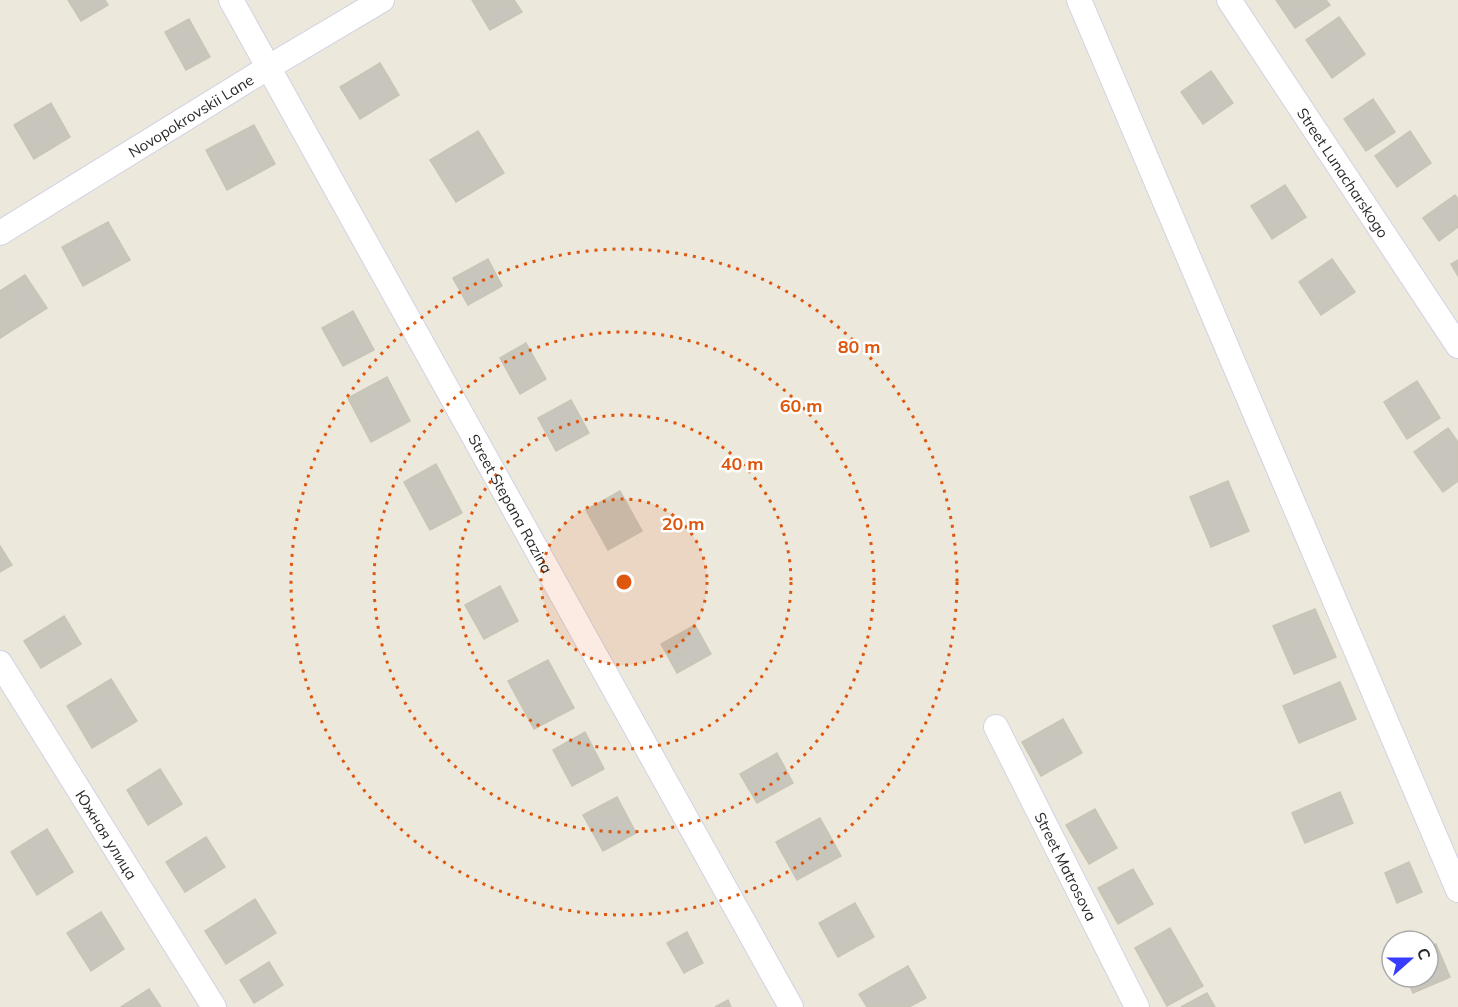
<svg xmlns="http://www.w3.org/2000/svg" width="1458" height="1007" font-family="Mulish,sans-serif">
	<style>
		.building { fill: #c8c5bc; stroke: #c8c5b6; stroke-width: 1.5 }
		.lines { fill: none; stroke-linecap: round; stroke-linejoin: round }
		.minor-casing { stroke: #d1d2e4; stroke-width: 26 }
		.minor { stroke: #fff; stroke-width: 24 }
		.ring { fill: none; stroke: #de570e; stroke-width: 3; stroke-dasharray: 3 6 }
		.labels { text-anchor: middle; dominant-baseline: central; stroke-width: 5; stroke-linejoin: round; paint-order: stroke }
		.street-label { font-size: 15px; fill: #2a2a2a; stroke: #fff }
		.centre { fill: #de570e; stroke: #fff; stroke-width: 3 }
		.ring-label { font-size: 18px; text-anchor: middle; font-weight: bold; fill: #de570e; stroke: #fff; stroke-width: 5; stroke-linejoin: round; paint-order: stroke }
	</style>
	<rect width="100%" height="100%" fill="#ede8dc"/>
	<g class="building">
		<polygon points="68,0 105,0 108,5 81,21"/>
		<polygon points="472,0 514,0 522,12 490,30"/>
		<polygon points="1276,0 1326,0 1330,5 1295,28"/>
		<polygon points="1339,17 1365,54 1332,78 1306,40"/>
		<polygon points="189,19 210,57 186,70 165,32"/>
		<polygon points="380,63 399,95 360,119 340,87"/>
		<polygon points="1211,71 1233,103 1203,124 1181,92"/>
		<polygon points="1373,99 1395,132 1366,151 1344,119"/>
		<polygon points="51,103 70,137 34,159 14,125"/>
		<polygon points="254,125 275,164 227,190 206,150"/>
		<polygon points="478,131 504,173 456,202 430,160"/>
		<polygon points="1410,131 1431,163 1397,187 1375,156"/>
		<polygon points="1285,185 1306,217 1272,239 1251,206"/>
		<polygon points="1455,195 1458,199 1458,227 1439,241 1423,218"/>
		<polygon points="108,222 130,260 83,286 62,247"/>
		<polygon points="488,259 502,286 468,305 453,278"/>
		<polygon points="1332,259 1355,292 1321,315 1299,282"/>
		<polygon points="1458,260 1458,276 1451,264"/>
		<polygon points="25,275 47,308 0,338 0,291"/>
		<polygon points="353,311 374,350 343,366 322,328"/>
		<polygon points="526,343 546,379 520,394 500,358"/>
		<polygon points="387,377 410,421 371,442 348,398"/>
		<polygon points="1417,381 1440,418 1407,439 1384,402"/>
		<polygon points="571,400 589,433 556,451 538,418"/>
		<polygon points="1448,428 1458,442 1458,481 1443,492 1414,452"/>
		<polygon points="436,464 462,513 430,530 404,482"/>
		<polygon points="1228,481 1249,531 1211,547 1190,497"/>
		<polygon points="620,491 642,531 608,550 586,510"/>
		<polygon points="0,546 12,565 0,572"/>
		<polygon points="500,586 518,621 484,639 465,605"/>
		<polygon points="1315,609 1336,657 1294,674 1273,626"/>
		<polygon points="64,616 81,644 41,668 24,641"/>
		<polygon points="695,625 711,654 677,673 661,644"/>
		<polygon points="548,660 574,708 534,729 508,681"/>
		<polygon points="111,679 137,721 92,748 67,706"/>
		<polygon points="1340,682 1356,719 1299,743 1283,706"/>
		<polygon points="1063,719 1082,753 1041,776 1022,742"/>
		<polygon points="585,732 604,769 572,786 553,750"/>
		<polygon points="777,753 793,783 757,803 740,774"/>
		<polygon points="160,769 182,804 148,825 127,790"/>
		<polygon points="1340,792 1353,823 1305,843 1292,813"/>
		<polygon points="617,797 636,833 603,851 583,815"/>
		<polygon points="1095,809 1117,848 1089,864 1066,825"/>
		<polygon points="820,818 841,856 797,880 776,842"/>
		<polygon points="47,829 73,872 37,895 11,852"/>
		<polygon points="206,837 225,867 185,892 166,862"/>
		<polygon points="1409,862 1422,892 1397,903 1385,873"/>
		<polygon points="1133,869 1153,904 1118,924 1098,888"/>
		<polygon points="255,899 276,933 226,964 205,931"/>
		<polygon points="855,903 874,937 838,957 819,923"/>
		<polygon points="101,912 124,949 91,971 67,933"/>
		<polygon points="1170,928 1203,986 1167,1006 1135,948"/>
		<polygon points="687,932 703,963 684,973 667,943"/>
		<polygon points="1436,944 1450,977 1413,993 1406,977 1428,977 1428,947"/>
		<polygon points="269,962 283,985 254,1003 240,980"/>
		<polygon points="908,966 926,998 909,1007 867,1007 859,994"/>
		<polygon points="149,989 161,1007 121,1007"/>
		<polygon points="1207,993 1215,1007 1181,1007"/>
		<polygon points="728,1000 731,1007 715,1007"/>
	</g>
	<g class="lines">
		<g class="minor-casing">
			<g id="minor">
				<path id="s1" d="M231,0L791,1007"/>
				<polyline points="1079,0 1458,890"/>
				<path id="s2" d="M1229,0L1458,346"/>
				<path id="s3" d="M0,233L269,67L382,0"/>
				<path id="s4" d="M0,663L214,1007"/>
				<path id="s5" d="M996,727L1137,1007"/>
			</g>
		</g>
		<use href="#minor" class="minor"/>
	</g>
	<circle cx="624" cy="582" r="83" fill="#de570e" fill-opacity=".12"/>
	<g class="ring">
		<circle cx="624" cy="582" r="83"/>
		<circle cx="624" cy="582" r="167"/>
		<circle cx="624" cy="582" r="250"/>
		<circle cx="624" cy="582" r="333"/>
	</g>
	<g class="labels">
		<g class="street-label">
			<text stroke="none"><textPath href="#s3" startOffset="224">Novopokrovskii Lane</textPath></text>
			<text stroke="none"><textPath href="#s2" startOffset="207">Street Lunacharskogo</textPath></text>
			<text stroke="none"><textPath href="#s1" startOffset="576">Street Stepana Razina</textPath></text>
			<text stroke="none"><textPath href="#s4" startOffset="202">Южная улица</textPath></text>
			<text stroke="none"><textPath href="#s5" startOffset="156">Street Matrosova</textPath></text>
		</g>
	</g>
	<circle cx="624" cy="582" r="9" class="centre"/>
	<g class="ring-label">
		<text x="859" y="353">80 m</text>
		<text x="801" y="412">60 m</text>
		<text x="742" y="470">40 m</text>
		<text x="683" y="530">20 m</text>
	</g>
	<g transform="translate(1410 959) rotate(69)"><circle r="28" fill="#ffffff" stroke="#aaaaaa" stroke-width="1.5"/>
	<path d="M0-4.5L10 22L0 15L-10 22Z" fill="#373cff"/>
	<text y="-9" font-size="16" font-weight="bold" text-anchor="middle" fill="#2a2a2a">С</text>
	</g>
</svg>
